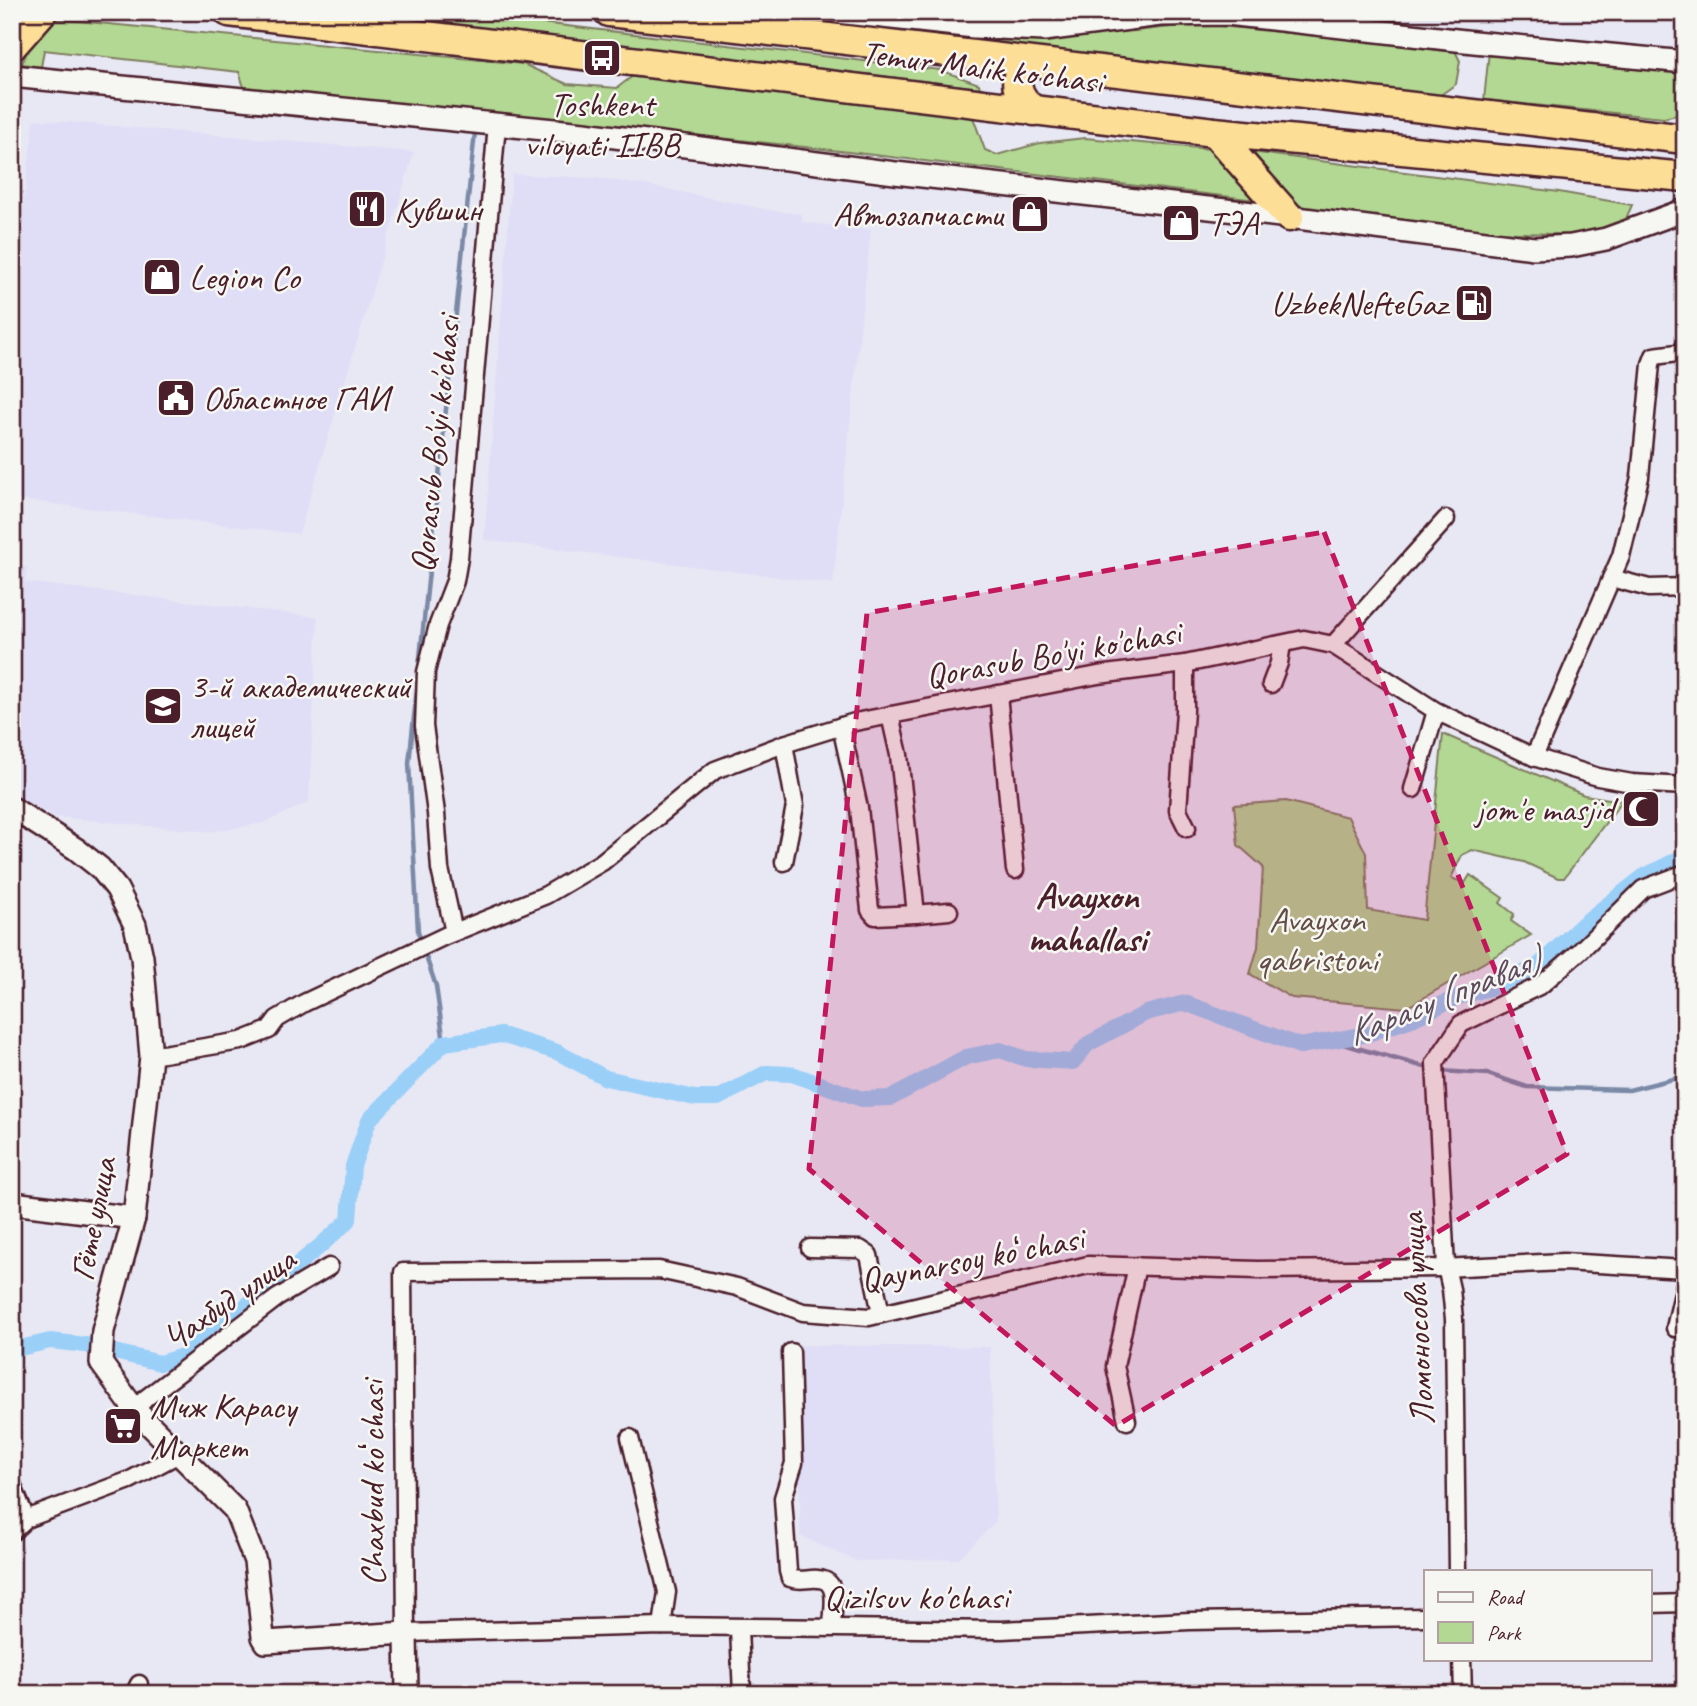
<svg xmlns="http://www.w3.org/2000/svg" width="1697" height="1706" font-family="Caveat,sans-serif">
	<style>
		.built { fill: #dfdef6 }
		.green { fill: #b3d893; stroke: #7e7c5f; stroke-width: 2 }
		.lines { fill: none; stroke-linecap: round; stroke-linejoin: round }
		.stream { stroke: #7a89a6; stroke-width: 4.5 }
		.canal { stroke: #9acff8; stroke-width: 16 }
		.minor-casing { stroke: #4a1f2b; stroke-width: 21 }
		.tertiary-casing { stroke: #4a1f2b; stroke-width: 26 }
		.trunk-casing { stroke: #4a1f2b; stroke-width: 33 }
		.minor { stroke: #f6f6f2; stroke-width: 16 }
		.tertiary { stroke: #f6f6f2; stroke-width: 21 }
		.trunk { stroke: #fcde96; stroke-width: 28 }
		.marked { fill: #c2185b; fill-opacity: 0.2; stroke: #c2185b; stroke-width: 5; stroke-dasharray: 14 9; stroke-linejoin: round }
		.labels { text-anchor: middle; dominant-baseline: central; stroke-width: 5; stroke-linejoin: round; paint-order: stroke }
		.street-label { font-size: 35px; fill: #4a1f2b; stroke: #f6f6f2 }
		.poi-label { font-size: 35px; fill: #4a1f2b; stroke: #f6f6f2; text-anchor: start }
		.park-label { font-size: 35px; fill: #644d45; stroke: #f6f6f2 }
		.neighbourhood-label { font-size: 37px; font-weight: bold; fill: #4a1f2b; stroke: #f6f6f2 }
		.water-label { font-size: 37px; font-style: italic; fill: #5e4b5e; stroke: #f6f6f2 }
	</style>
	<rect width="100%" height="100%" fill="#e8e8f4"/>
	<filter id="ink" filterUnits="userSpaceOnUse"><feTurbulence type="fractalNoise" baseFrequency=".0143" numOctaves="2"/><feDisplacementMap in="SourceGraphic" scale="14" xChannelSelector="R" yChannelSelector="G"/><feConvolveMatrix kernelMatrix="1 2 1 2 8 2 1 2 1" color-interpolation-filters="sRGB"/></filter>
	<g filter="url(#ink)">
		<g class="built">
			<polygon points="34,119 414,152 299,534 12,499 12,297"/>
			<polygon points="512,174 596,178 652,186 775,211 802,214 802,222 871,230 833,584 484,540"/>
			<polygon points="12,567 27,567 25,582 318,617 309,802 264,823 211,832 55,817 12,795"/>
			<polygon points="800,1345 990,1347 996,1522 958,1559 856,1561 800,1536"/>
		</g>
		<g class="green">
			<polygon points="347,12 448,12 940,70 979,84 980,88"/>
			<polygon points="796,13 1009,38 1135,31 1199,24 1454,49 1460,61 1456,84 1439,96 806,24"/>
			<polygon points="46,18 523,64 567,84 617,88 634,75 971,112 985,150 997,155 1040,143 1085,138 1210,149 1265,201 823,149 244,87 239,72 44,50 41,67 22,64 31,39"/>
			<polygon points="1489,51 1685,72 1685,113 1664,118 1484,100"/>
			<polygon points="1243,151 1559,192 1632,205 1625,221 1581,235 1491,232 1287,207"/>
			<polygon points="1443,734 1584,795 1622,801 1564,878 1558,878 1524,862 1472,850 1462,855 1451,878 1465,883 1470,875 1503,898 1500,903 1514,914 1511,921 1531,935 1406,1008 1292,998 1250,974 1258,947 1263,867 1238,845 1234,805 1286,801 1348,817 1366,853 1368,910 1424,920"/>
		</g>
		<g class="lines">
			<g class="stream">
				<polyline points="419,667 475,132"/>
				<polyline points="418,680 409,763 418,931 421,943"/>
				<polyline points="424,951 436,986 444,1043"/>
				<polyline points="1332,1041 1432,1069"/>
				<polyline points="1440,1071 1488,1074 1527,1087 1629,1090 1685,1076"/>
			</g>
			<polyline class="canal" points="12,1350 50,1341 86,1345 160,1363 185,1355 319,1247 349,1220 353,1166 369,1120 444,1043 501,1035 557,1052 606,1078 695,1098 718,1098 766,1073 792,1074 862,1099 891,1098 966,1057 1000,1050 1026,1059 1073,1062 1088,1044 1146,1013 1185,1003 1300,1046 1368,1034 1412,1019 1455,998 1493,987 1538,966 1584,923 1643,877 1685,856"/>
			<g class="minor-casing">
				<g id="minor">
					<polyline points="1611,578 1649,588 1685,587"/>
					<polyline points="1333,645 1446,519"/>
					<polyline points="1185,664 1185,711 1178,810 1187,828"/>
					<polyline points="1271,684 1279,663 1282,644"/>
					<polyline points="998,694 1015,870"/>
					<polyline points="890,715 899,755 916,914 949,911"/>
					<polyline points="841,726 859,808 870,910 875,916 916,914"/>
					<polyline points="784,744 795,806 784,862"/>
					<polyline points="1534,757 1621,556 1640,477 1651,364 1654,356 1685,352"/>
					<polyline points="1413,789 1436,711"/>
					<polyline points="454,932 440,869 436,813 424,726 426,672 438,625 455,581 459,558 497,124"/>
					<polyline points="151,1056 241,1041 269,1030 277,1019 304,1003 445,936 546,895 602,862 715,770 784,744 855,722 1098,675 1185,664 1304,639 1333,645 1436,711 1534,757 1598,777 1632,783 1685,786"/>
					<polyline points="810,1248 860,1249 869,1255 881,1314"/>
					<polyline points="1675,1328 1685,1285"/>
					<path d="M791,1352L794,1463L783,1498L788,1571L790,1578C800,1582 808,1578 818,1579C841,1580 832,1611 832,1627"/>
					<polyline points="135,1410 146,1398 277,1298 329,1267"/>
					<polyline points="1127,1421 1115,1366 1137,1266"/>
					<polyline points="630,1438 667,1592 662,1626"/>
					<polyline points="12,1484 26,1519"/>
					<polyline points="12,1532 26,1519 130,1480 179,1454"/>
					<polyline points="1457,1571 1454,1319 1451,1289 1446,1267 1435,1063 1461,1024 1541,985 1580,951 1643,889 1685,873"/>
					<polyline points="1650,1604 1685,1603"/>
					<polyline points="1426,1617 1190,1621 1002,1630 662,1626 406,1633 403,1272 659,1270 737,1287 803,1312 869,1317 1088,1265 1258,1270 1443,1268 1563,1262 1685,1269"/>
					<polyline points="739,1629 742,1694"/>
					<polyline points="1462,1659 1463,1694"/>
					<polyline points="134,1694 139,1684"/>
				</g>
			</g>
			<g class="tertiary-casing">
				<g id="tertiary">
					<polyline points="786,12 809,37"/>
					<polyline points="837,12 974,27 1044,30 1160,15 1227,14 1474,42 1685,62"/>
					<polyline points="12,76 584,133 895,173 1289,217 1534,248 1571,246 1606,239 1685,210"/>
					<polyline points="12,808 76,849 100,868 117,889 135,925 142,957 151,1056 134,1218 103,1331 101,1363 135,1410 235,1510 255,1561 263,1637 266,1642 406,1633 407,1694"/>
					<polyline points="12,1203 134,1218"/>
				</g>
			</g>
			<g class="trunk-casing">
				<g id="trunk">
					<polyline points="229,12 1214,132 1685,177"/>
					<polyline points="609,12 1685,139"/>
					<polyline points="12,46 42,12"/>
					<path d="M1031,63C1008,76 1017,96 1034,111"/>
					<polyline points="1214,132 1289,217"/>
				</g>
			</g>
			<use href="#minor" class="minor"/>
			<use href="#tertiary" class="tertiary"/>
			<use href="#trunk" class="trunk"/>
		</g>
	</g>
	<path class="marked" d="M1324,532L1567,1154L1116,1426L809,1169L867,613Z"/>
	<defs>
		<g id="bus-square" transform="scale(2.0125)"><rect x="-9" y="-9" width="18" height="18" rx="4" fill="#4a1f2b" stroke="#f6f6f2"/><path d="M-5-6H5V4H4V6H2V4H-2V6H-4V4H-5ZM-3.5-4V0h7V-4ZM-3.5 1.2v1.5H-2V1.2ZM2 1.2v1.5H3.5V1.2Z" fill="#fff"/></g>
		<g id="restaurant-square" transform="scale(2.0125)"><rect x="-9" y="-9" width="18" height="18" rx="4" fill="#4a1f2b" stroke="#f6f6f2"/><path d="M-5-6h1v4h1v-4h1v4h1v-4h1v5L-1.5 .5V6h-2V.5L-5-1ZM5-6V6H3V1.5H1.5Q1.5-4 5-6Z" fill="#fff"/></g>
		<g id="shop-square" transform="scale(2.0125)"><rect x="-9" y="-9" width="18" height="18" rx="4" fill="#4a1f2b" stroke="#f6f6f2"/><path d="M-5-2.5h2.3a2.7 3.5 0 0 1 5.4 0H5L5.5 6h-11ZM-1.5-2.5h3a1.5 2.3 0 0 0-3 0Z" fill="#fff"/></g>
		<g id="fuel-square" transform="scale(2.0125)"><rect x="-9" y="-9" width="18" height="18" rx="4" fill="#4a1f2b" stroke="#f6f6f2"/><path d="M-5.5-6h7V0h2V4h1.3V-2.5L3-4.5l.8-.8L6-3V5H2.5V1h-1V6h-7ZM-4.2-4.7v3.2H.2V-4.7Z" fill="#fff"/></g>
		<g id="civic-square" transform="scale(2.0125)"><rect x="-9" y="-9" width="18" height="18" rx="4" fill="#4a1f2b" stroke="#f6f6f2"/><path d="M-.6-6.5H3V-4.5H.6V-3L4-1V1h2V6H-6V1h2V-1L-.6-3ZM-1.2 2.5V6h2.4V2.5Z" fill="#fff"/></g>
		<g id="university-square" transform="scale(2.0125)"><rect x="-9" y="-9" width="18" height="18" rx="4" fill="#4a1f2b" stroke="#f6f6f2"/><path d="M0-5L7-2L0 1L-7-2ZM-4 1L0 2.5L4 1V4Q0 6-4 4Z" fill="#fff"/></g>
		<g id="mosque-square" transform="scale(2.0125)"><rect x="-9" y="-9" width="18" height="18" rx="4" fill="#4a1f2b" stroke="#f6f6f2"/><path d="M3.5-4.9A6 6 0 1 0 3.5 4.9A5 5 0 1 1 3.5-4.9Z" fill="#fff"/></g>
		<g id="supermarket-square" transform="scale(2.0125)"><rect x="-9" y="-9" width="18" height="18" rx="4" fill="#4a1f2b" stroke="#f6f6f2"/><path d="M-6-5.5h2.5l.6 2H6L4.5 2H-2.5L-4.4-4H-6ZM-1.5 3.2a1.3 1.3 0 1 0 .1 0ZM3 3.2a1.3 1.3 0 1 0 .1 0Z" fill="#fff"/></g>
	</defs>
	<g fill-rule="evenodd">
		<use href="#bus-square" x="602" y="58"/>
		<use href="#restaurant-square" x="367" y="209"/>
		<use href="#shop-square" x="1030" y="214"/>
		<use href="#shop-square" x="1181" y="223"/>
		<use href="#shop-square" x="162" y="277"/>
		<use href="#fuel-square" x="1474" y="303"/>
		<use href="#civic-square" x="176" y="398"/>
		<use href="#university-square" x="163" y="706"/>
		<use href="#mosque-square" x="1641" y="809"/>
		<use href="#supermarket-square" x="123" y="1426"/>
	</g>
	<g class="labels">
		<g class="street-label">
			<text transform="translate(982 67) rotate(7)">Temur Malik ko'chasi</text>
			<text transform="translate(435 444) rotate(-84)">Qorasub Bo'yi ko'chasi</text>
			<text transform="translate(1053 654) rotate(-10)">Qorasub Bo'yi ko'chasi</text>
			<text transform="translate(93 1219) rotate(-79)">Гёте улица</text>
			<text transform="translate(972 1259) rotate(-11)">Qaynarsoy koʻchasi</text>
			<text transform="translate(229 1299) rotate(-35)">Чахбуд улица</text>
			<text transform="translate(1417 1319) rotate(-93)">Ломоносова улица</text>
			<text transform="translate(372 1483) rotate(-90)">Chaxbud koʻchasi</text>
			<text x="916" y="1597">Qizilsuv ko'chasi</text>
		</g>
		<g class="poi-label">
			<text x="602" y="104" text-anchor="middle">Toshkent<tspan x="602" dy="40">viloyati IIBB</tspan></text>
			<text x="394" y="209">Кувшин</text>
			<text x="1003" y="214" text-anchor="end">Автозапчасти</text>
			<text x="1208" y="223">ТЭА</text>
			<text x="189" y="277">Legion Co</text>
			<text x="1447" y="303" text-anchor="end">UzbekNefteGaz</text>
			<text x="203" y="398">Областное ГАИ</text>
			<text x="190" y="686">3-й академический<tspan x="190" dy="40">лицей</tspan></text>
			<text x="1614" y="809" text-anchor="end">jom'e masjid</text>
			<text x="150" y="1406">Мчж Карасу<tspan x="150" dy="40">Маркет</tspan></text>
		</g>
		<g class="park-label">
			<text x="1317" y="919">Avayxon<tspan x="1317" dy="40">qabristoni</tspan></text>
		</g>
		<g class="neighbourhood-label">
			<text x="1087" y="895">Avayxon<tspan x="1087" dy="43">mahallasi</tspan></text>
		</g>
		<g class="water-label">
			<text transform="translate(1443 996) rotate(-22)">Карасу (правая)</text>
		</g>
	</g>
	<rect width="1697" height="1706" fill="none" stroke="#f6f6f2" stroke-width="42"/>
	<rect x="21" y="21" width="1655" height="1664" fill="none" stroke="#4a1f2b" stroke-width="2.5" filter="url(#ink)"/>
	<rect x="1424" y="1570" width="228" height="91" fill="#f6f6f2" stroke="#b1a0a2" stroke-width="2"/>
	<rect x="1438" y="1592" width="35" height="10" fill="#f6f6f2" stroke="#b1a0a2" stroke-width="2"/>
	<text x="1487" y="1604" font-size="21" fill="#4a1f2b">Road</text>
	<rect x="1438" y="1622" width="35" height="21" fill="#b3d893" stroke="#b1a0a2" stroke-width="2"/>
	<text x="1487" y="1640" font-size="21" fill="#4a1f2b">Park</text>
</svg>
